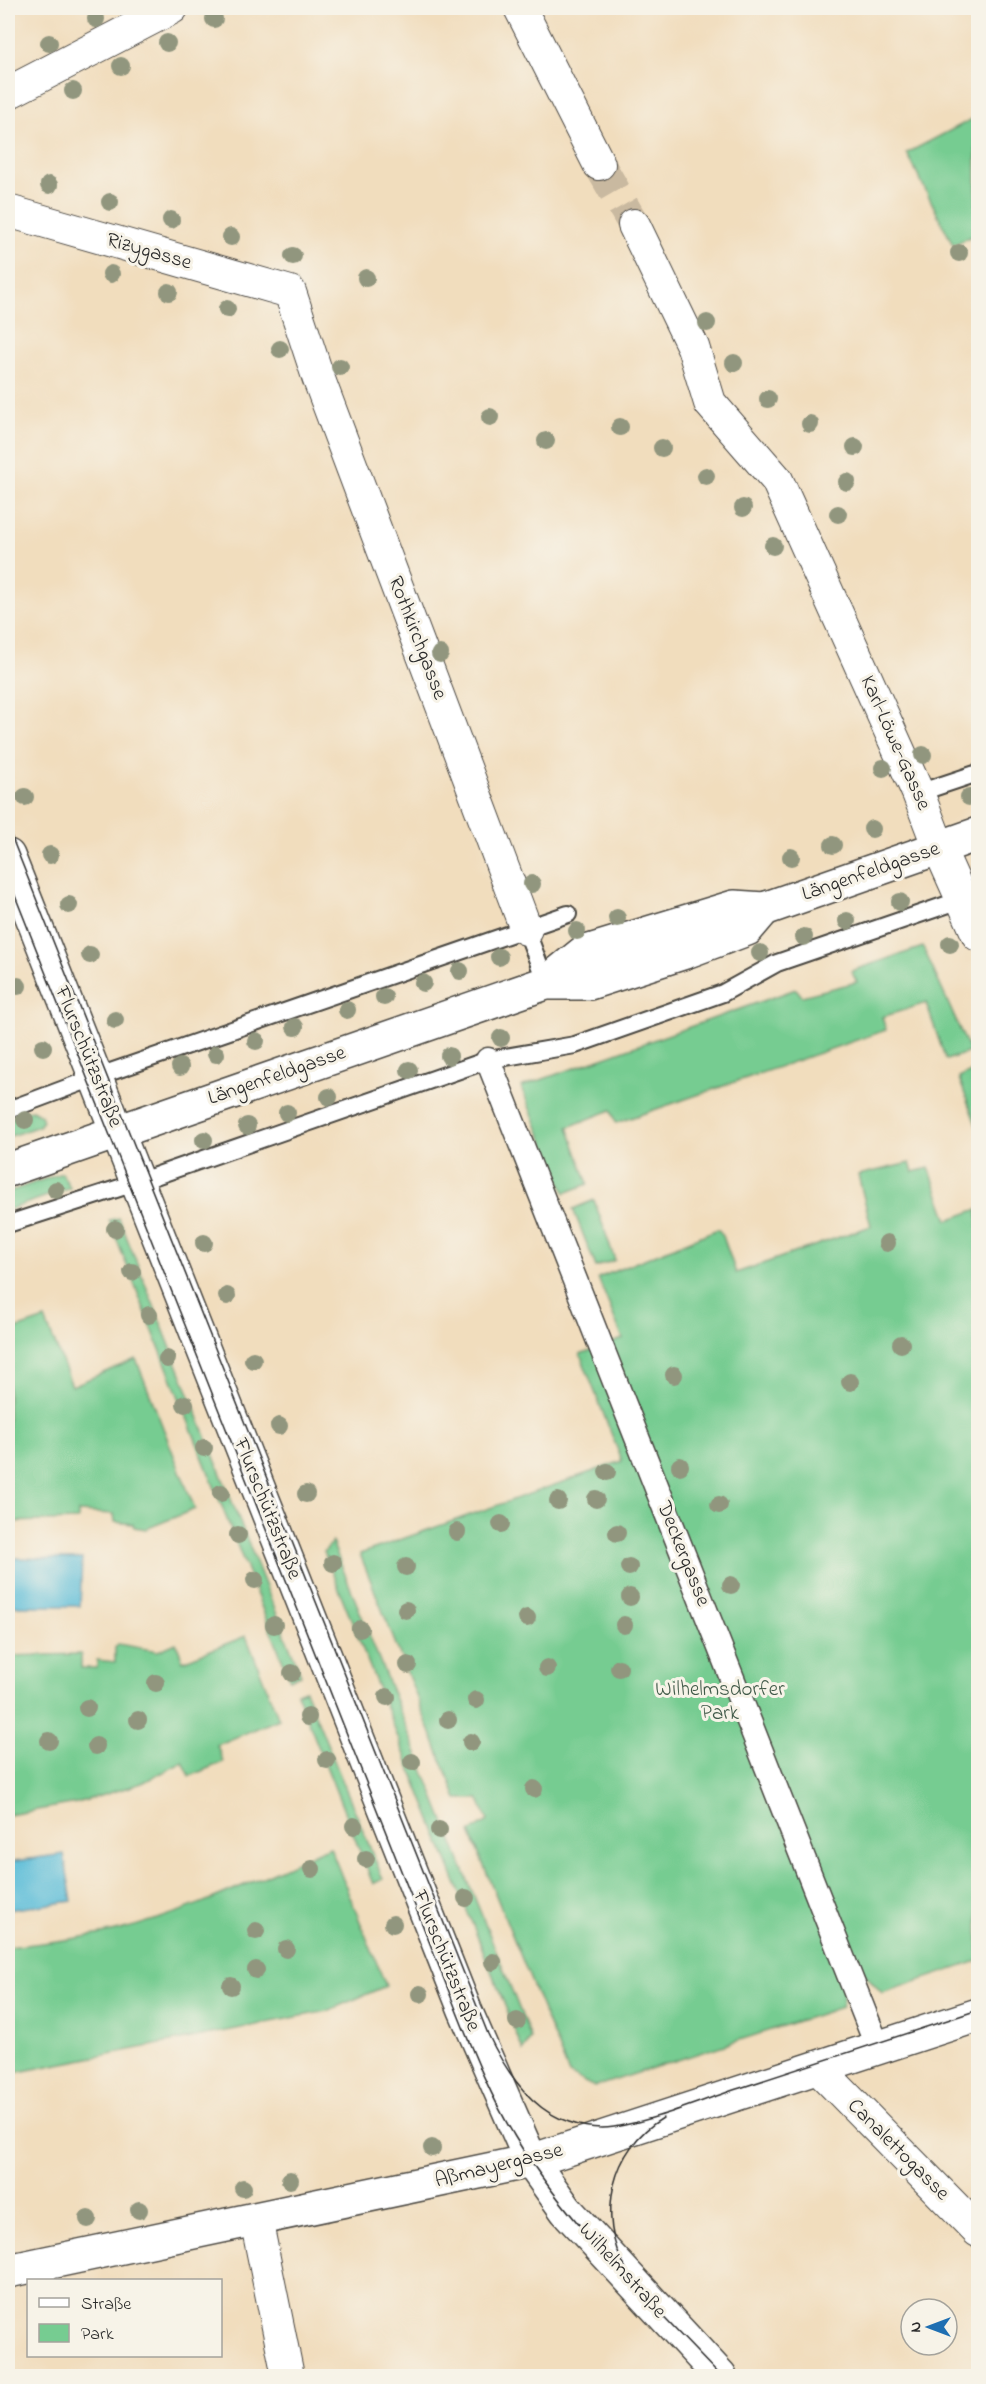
<svg xmlns="http://www.w3.org/2000/svg" width="986" height="2384" font-family="'Indie Flower',sans-serif">
	<style>
		.green { fill: #76cc91; stroke: #507c5e; stroke-width: 1.5 }
		.water { fill: #59bcd8; stroke: #427482; stroke-width: 1.5 }
		.lines { fill: none; stroke-linecap: round; stroke-linejoin: round }
		.minor-tunnel { stroke: #c9b9a0; stroke-width: 32; stroke-dasharray: 32 16; stroke-linecap: butt }
		.service-casing { stroke: #494641; stroke-width: 20 }
		.pedestrian-casing { stroke: #494641; stroke-width: 27 }
		.minor-casing { stroke: #494641; stroke-width: 34 }
		.tertiary-casing { stroke: #494641; stroke-width: 36 }
		.service { stroke: #fff; stroke-width: 16 }
		.pedestrian { stroke: #fff; stroke-width: 24 }
		.minor { stroke: #fff; stroke-width: 32 }
		.tertiary { stroke: #fff; stroke-width: 33 }
		.tram { stroke: #2b2b2b; stroke-width: 1.5 }
		.tree { fill: #91967e }
		.labels { text-anchor: middle; dominant-baseline: central; stroke-width: 6; stroke-linejoin: round; paint-order: stroke }
		.street-label { font-size: 21px; fill: #2b2b2b; stroke: #f7f3e8 }
		.park-label { font-size: 21px; fill: #425b4a; stroke: #f7f3e8 }
	</style>
	<rect width="100%" height="100%" fill="#f7f3e8"/>
	<filter id="ink" filterUnits="userSpaceOnUse"><feTurbulence type="fractalNoise" baseFrequency=".0167" numOctaves="2"/><feDisplacementMap in="SourceGraphic" scale="12" xChannelSelector="R" yChannelSelector="G"/><feConvolveMatrix kernelMatrix="1 2 1 2 8 2 1 2 1" color-interpolation-filters="sRGB"/></filter>
	<filter id="wash" filterUnits="userSpaceOnUse"><feTurbulence type="fractalNoise" baseFrequency=".008" numOctaves="4" result="noise"/><feDisplacementMap in="SourceGraphic" scale="24" xChannelSelector="R" yChannelSelector="G"/><feGaussianBlur stdDeviation="1.35" result="paint"/><feColorMatrix in="noise" values="0 0 0 0 0 0 0 0 0 0 0 0 0 0 0 0 0 1.4 0 .05"/><feComposite in="paint" operator="in"/></filter>
	<g filter="url(#wash)">
		<rect width="100%" height="100%" fill="#f1ddbd"/>
		<g class="green">
			<polygon points="978,116 978,125 976,126 976,234 953,245 907,153"/>
			<polygon points="923,947 970,1052 946,1060 926,1003 882,1017 886,1030 616,1123 611,1110 568,1127 588,1184 565,1193 521,1087 796,989 802,996 857,982 851,971"/>
			<polygon points="978,1068 978,1130 959,1078"/>
			<polygon points="32,1110 41,1115 43,1121 39,1126 8,1137 8,1118"/>
			<polygon points="910,1163 913,1172 929,1168 948,1220 978,1209 978,1961 882,1993 863,1972 845,1978 842,2007 594,2087 569,2074 470,1832 488,1821 479,1799 457,1799 360,1554 622,1461 580,1354 623,1339 598,1278 718,1229 723,1236 736,1273 871,1226 858,1175"/>
			<polygon points="62,1173 70,1188 8,1210 8,1192"/>
			<polygon points="594,1200 615,1260 596,1267 573,1209"/>
			<polygon points="119,1218 301,1675 290,1679 109,1220"/>
			<polygon points="45,1319 72,1386 136,1359 195,1509 146,1529 134,1527 133,1524 115,1522 114,1514 78,1512 78,1520 8,1522 8,1336 11,1335 10,1331"/>
			<polygon points="332,1542 531,2038 523,2051 324,1552"/>
			<polygon points="246,1636 279,1719 217,1745 223,1762 190,1776 183,1762 142,1783 77,1803 8,1815 8,1656 81,1654 81,1668 97,1668 97,1660 115,1662 115,1648 118,1644 158,1651 176,1643 183,1661"/>
			<polygon points="305,1690 383,1879 373,1884 297,1693"/>
			<path d="M330,1847L386,1986L327,2011L8,2074V1947C44,1943 81,1939 116,1931C190,1913 261,1877 330,1847Z"/>
		</g>
		<g class="water">
			<polygon points="8,1558 82,1559 80,1606 8,1606"/>
			<polygon points="64,1854 72,1901 8,1910 8,1862"/>
		</g>
	</g>
	<g filter="url(#ink)">
		<g class="lines">
			<polyline class="minor-tunnel" points="599,164 634,225"/>
			<g class="service-casing">
				<g id="service">
					<polyline points="918,793 978,773"/>
					<polyline points="526,929 546,983"/>
					<polyline points="8,1110 96,1077 568,914"/>
					<polyline points="8,1224 138,1182 488,1060 575,1045 723,993 777,963 978,894"/>
				</g>
			</g>
			<g class="pedestrian-casing">
				<polyline id="pedestrian" points="488,1060 878,2048"/>
			</g>
			<g class="minor-casing">
				<g id="minor">
					<polyline points="520,8 599,164"/>
					<polyline points="8,93 172,8"/>
					<polyline points="8,211 290,292 318,377 526,929"/>
					<polyline points="634,225 693,347 710,403 777,480 918,793 939,848 978,935"/>
					<polyline points="818,2068 978,2231"/>
					<polyline points="256,2219 288,2376"/>
				</g>
			</g>
			<g class="tertiary-casing">
				<g id="tertiary">
					<polyline points="8,856 465,2010 531,2161 566,2210 720,2376"/>
					<polyline points="546,983 583,953 734,907 764,909 978,834"/>
					<polyline points="8,1170 546,983 589,983 688,951 747,929 764,909"/>
					<polyline points="8,2271 531,2161 978,2015"/>
				</g>
			</g>
			<use href="#service" class="service"/>
			<use href="#pedestrian" class="pedestrian"/>
			<use href="#minor" class="minor"/>
			<use href="#tertiary" class="tertiary"/>
			<g class="tram">
				<path d="M8,828L488,2034C504,2068 530,2110 569,2122C583,2127 600,2129 614,2127C657,2120 699,2101 740,2088C820,2062 899,2036 978,2010"/>
				<path d="M8,878L457,2012C474,2055 491,2097 515,2137C568,2224 650,2302 720,2376"/>
				<path d="M626,2269C596,2218 611,2148 663,2118"/>
			</g>
		</g>
		<g class="tree">
			<circle cx="96" cy="19" r="9"/>
			<circle cx="214" cy="19" r="9"/>
			<circle cx="49" cy="43" r="9"/>
			<circle cx="167" cy="43" r="9"/>
			<circle cx="121" cy="66" r="9"/>
			<circle cx="73" cy="91" r="9"/>
			<circle cx="49" cy="185" r="9"/>
			<circle cx="110" cy="202" r="9"/>
			<circle cx="171" cy="220" r="9"/>
			<circle cx="231" cy="237" r="9"/>
			<circle cx="959" cy="253" r="9"/>
			<circle cx="293" cy="256" r="9"/>
			<circle cx="111" cy="274" r="9"/>
			<circle cx="366" cy="278" r="9"/>
			<circle cx="169" cy="292" r="9"/>
			<circle cx="227" cy="309" r="9"/>
			<circle cx="707" cy="323" r="9"/>
			<circle cx="280" cy="349" r="9"/>
			<circle cx="734" cy="363" r="9"/>
			<circle cx="340" cy="367" r="9"/>
			<circle cx="768" cy="399" r="9"/>
			<circle cx="490" cy="417" r="9"/>
			<circle cx="810" cy="424" r="9"/>
			<circle cx="620" cy="427" r="9"/>
			<circle cx="546" cy="441" r="9"/>
			<circle cx="855" cy="447" r="9"/>
			<circle cx="662" cy="448" r="9"/>
			<circle cx="706" cy="476" r="9"/>
			<circle cx="847" cy="482" r="9"/>
			<circle cx="743" cy="508" r="9"/>
			<circle cx="838" cy="514" r="9"/>
			<circle cx="773" cy="546" r="9"/>
			<circle cx="440" cy="654" r="9"/>
			<circle cx="923" cy="755" r="9"/>
			<circle cx="883" cy="768" r="9"/>
			<circle cx="25" cy="797" r="9"/>
			<circle cx="969" cy="797" r="9"/>
			<circle cx="872" cy="829" r="9"/>
			<circle cx="833" cy="845" r="9"/>
			<circle cx="50" cy="855" r="9"/>
			<circle cx="791" cy="857" r="9"/>
			<circle cx="532" cy="884" r="9"/>
			<circle cx="900" cy="902" r="9"/>
			<circle cx="69" cy="905" r="9"/>
			<circle cx="617" cy="918" r="9"/>
			<circle cx="847" cy="921" r="9"/>
			<circle cx="577" cy="931" r="9"/>
			<circle cx="804" cy="937" r="9"/>
			<circle cx="950" cy="944" r="9"/>
			<circle cx="760" cy="953" r="9"/>
			<circle cx="90" cy="955" r="9"/>
			<circle cx="499" cy="957" r="9"/>
			<circle cx="460" cy="971" r="9"/>
			<circle cx="423" cy="983" r="9"/>
			<circle cx="18" cy="986" r="9"/>
			<circle cx="384" cy="997" r="9"/>
			<circle cx="347" cy="1010" r="9"/>
			<circle cx="115" cy="1020" r="9"/>
			<circle cx="295" cy="1027" r="9"/>
			<circle cx="501" cy="1038" r="9"/>
			<circle cx="256" cy="1041" r="9"/>
			<circle cx="43" cy="1047" r="9"/>
			<circle cx="216" cy="1054" r="9"/>
			<circle cx="449" cy="1056" r="9"/>
			<circle cx="180" cy="1067" r="9"/>
			<circle cx="409" cy="1070" r="9"/>
			<circle cx="329" cy="1097" r="9"/>
			<circle cx="287" cy="1113" r="9"/>
			<circle cx="25" cy="1120" r="9"/>
			<circle cx="247" cy="1126" r="9"/>
			<circle cx="204" cy="1140" r="9"/>
			<circle cx="56" cy="1190" r="9"/>
			<circle cx="115" cy="1229" r="9"/>
			<circle cx="204" cy="1243" r="9"/>
			<circle cx="887" cy="1243" r="9"/>
			<circle cx="132" cy="1272" r="9"/>
			<circle cx="227" cy="1296" r="9"/>
			<circle cx="149" cy="1315" r="9"/>
			<circle cx="901" cy="1344" r="9"/>
			<circle cx="167" cy="1359" r="9"/>
			<circle cx="253" cy="1360" r="9"/>
			<circle cx="674" cy="1375" r="9"/>
			<circle cx="850" cy="1382" r="9"/>
			<circle cx="185" cy="1404" r="9"/>
			<circle cx="279" cy="1426" r="9"/>
			<circle cx="204" cy="1448" r="9"/>
			<circle cx="680" cy="1466" r="9"/>
			<circle cx="607" cy="1472" r="9"/>
			<circle cx="221" cy="1493" r="9"/>
			<circle cx="306" cy="1494" r="9"/>
			<circle cx="596" cy="1499" r="9"/>
			<circle cx="558" cy="1501" r="9"/>
			<circle cx="719" cy="1505" r="9"/>
			<circle cx="501" cy="1524" r="9"/>
			<circle cx="457" cy="1532" r="9"/>
			<circle cx="617" cy="1533" r="9"/>
			<circle cx="238" cy="1535" r="9"/>
			<circle cx="333" cy="1563" r="9"/>
			<circle cx="406" cy="1567" r="9"/>
			<circle cx="629" cy="1567" r="9"/>
			<circle cx="255" cy="1580" r="9"/>
			<circle cx="731" cy="1585" r="9"/>
			<circle cx="630" cy="1597" r="9"/>
			<circle cx="406" cy="1610" r="9"/>
			<circle cx="527" cy="1618" r="9"/>
			<circle cx="274" cy="1625" r="9"/>
			<circle cx="624" cy="1625" r="9"/>
			<circle cx="360" cy="1629" r="9"/>
			<circle cx="408" cy="1665" r="9"/>
			<circle cx="547" cy="1668" r="9"/>
			<circle cx="619" cy="1668" r="9"/>
			<circle cx="292" cy="1673" r="9"/>
			<circle cx="156" cy="1683" r="9"/>
			<circle cx="387" cy="1697" r="9"/>
			<circle cx="476" cy="1700" r="9"/>
			<circle cx="87" cy="1708" r="9"/>
			<circle cx="308" cy="1717" r="9"/>
			<circle cx="138" cy="1720" r="9"/>
			<circle cx="448" cy="1720" r="9"/>
			<circle cx="49" cy="1741" r="9"/>
			<circle cx="471" cy="1742" r="9"/>
			<circle cx="96" cy="1746" r="9"/>
			<circle cx="327" cy="1760" r="9"/>
			<circle cx="412" cy="1762" r="9"/>
			<circle cx="534" cy="1789" r="9"/>
			<circle cx="354" cy="1826" r="9"/>
			<circle cx="439" cy="1830" r="9"/>
			<circle cx="366" cy="1859" r="9"/>
			<circle cx="312" cy="1869" r="9"/>
			<circle cx="466" cy="1898" r="9"/>
			<circle cx="393" cy="1924" r="9"/>
			<circle cx="256" cy="1931" r="9"/>
			<circle cx="286" cy="1949" r="9"/>
			<circle cx="493" cy="1962" r="9"/>
			<circle cx="256" cy="1970" r="9"/>
			<circle cx="231" cy="1986" r="9"/>
			<circle cx="420" cy="1994" r="9"/>
			<circle cx="517" cy="2021" r="9"/>
			<circle cx="432" cy="2148" r="9"/>
			<circle cx="290" cy="2180" r="9"/>
			<circle cx="243" cy="2188" r="9"/>
			<circle cx="139" cy="2210" r="9"/>
			<circle cx="88" cy="2219" r="9"/>
		</g>
	</g>
	<g class="labels">
		<g class="street-label">
			<text transform="translate(149 252) rotate(16)">Rizygasse</text>
			<text transform="translate(417 638) rotate(69)">Rothkirchgasse</text>
			<text transform="translate(895 743) rotate(66)">Karl-Löwe-Gasse</text>
			<text transform="translate(871 872) rotate(-19)">Längenfeldgasse</text>
			<text transform="translate(88 1057) rotate(68)">Flurschützstraße</text>
			<text transform="translate(277 1076) rotate(-19)">Längenfeldgasse</text>
			<text transform="translate(267 1509) rotate(68)">Flurschützstraße</text>
			<text transform="translate(683 1554) rotate(68)">Deckergasse</text>
			<text transform="translate(446 1961) rotate(68)">Flurschützstraße</text>
			<text transform="translate(898 2150) rotate(45)">Canalettogasse</text>
			<text transform="translate(499 2166) rotate(-14)">Aßmayergasse</text>
			<text transform="translate(622 2271) rotate(48)">Wilhelmstraße</text>
		</g>
		<g class="park-label">
			<text x="720" y="1690">Wilhelmsdorfer<tspan x="720" dy="24">Park</tspan></text>
		</g>
	</g>
	<rect width="986" height="2384" fill="none" stroke="#f7f3e8" stroke-width="30"/>
	<rect x="27" y="2279" width="195" height="78" fill="#f7f3e8" stroke="#a5a39c" stroke-width="1.5"/>
	<rect x="39" y="2298" width="30" height="9" fill="#ffffff" stroke="#a5a39c" stroke-width="1.5"/>
	<text x="81" y="2309" font-size="18" fill="#2b2b2b">Straße</text>
	<rect x="39" y="2324" width="30" height="18" fill="#76cc91" stroke="#a5a39c" stroke-width="1.5"/>
	<text x="81" y="2339" font-size="18" fill="#2b2b2b">Park</text>
	<g transform="translate(929 2327) rotate(270)"><circle r="28" fill="#f7f3e8" stroke="#a5a39c" stroke-width="1.5"/>
	<path d="M0-4.5L10 22L0 15L-10 22Z" fill="#1f6fb2"/>
	<text y="-9" font-size="16" font-weight="bold" text-anchor="middle" fill="#2b2b2b">N</text>
	</g>
</svg>
